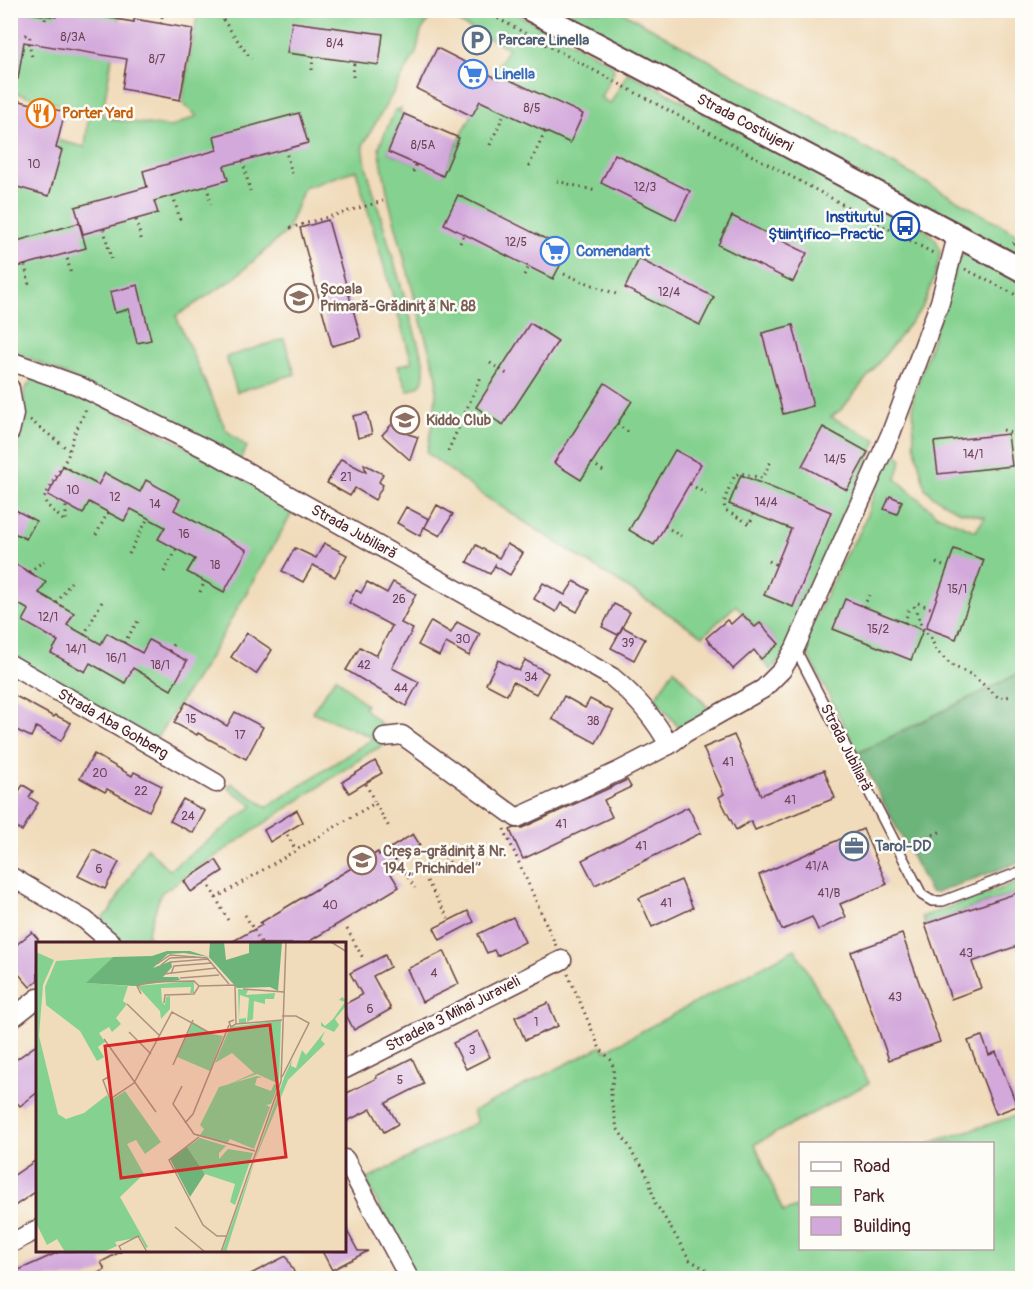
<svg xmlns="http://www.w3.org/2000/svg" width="1033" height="1289" font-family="Pangolin,sans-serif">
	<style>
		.green { fill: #85d290; stroke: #68785e; stroke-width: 1.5 }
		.forest { fill: #6cb47a; stroke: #5b6a52; stroke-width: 1.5 }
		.building { fill: #d3a9db }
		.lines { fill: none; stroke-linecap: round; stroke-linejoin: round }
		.service-casing { stroke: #633b40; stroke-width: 12 }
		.minor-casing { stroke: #633b40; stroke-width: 21 }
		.tertiary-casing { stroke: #633b40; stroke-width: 26 }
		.path { stroke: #633b40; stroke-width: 3; stroke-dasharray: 1.5 4.5; stroke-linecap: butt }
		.service { stroke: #fff; stroke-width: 9 }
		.minor { stroke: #fff; stroke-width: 18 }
		.tertiary { stroke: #fff; stroke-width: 22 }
		.labels { text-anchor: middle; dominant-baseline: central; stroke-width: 5; stroke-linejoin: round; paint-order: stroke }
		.number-label { font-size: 12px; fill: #6c4257 }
		.service-label { font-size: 15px; font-weight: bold; fill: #4e5e75; stroke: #fdfcf7; text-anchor: start }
		.shop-label { font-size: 15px; font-weight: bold; fill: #366cbe; stroke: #fdfcf7; text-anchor: start }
		.food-label { font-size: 15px; font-weight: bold; fill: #c56008; stroke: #fdfcf7; text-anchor: start }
		.street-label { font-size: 15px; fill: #4a1f2b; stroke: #fdfcf7 }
		.transit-label { font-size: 15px; font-weight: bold; fill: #164399; stroke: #fdfcf7; text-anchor: end }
		.education-label { font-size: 15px; font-weight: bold; fill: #785e54; stroke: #fdfcf7; text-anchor: start }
		.inset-road { fill: none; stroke: #ae9081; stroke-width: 1.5 }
		.view { fill: #d62828; fill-opacity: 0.15; stroke: #d62828; stroke-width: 3 }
		.inset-edge { fill: none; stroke: #4a1f2b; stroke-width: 3 }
	</style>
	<rect width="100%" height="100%" fill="#fdfcf7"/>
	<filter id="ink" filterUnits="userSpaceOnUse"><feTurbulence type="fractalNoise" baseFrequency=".0167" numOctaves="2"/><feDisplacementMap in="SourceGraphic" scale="12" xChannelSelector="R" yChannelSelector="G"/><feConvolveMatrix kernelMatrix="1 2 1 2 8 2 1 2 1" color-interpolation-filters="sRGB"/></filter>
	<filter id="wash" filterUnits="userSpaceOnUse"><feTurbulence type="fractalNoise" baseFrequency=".008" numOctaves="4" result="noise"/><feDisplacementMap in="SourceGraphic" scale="24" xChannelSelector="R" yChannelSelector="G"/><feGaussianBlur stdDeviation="1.35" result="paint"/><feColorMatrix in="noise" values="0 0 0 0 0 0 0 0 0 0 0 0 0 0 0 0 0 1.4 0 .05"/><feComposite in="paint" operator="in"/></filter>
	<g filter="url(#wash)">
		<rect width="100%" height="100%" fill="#f0dbba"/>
		<g class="green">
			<path d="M11,11H120L102,115L115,120L171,127L197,116L182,103L198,11H435L421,31L416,53L363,145L366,166L424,364C424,382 425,384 408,391L398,366L412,362L356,170L304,188L287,231L232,280L176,316L226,430L247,447L240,460L79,381L11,350L10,129L85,147L89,112L11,92Z"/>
			<path d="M461,11H511L611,63L614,71L601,97L610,104L628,72L927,231L936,240L940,250L939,261L934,278L922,308L842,409L831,417L877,440L788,650L771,670L761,659L778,644L760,623L755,627L736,605L703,636L481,494L427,453L435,408L437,377L424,332L389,201L380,154L379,147L395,110L401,109L399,112L404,114L388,152L443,175C462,132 484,90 508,48L454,20Z"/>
			<polygon points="550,11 621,11 1014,232 1022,239 1022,261"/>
			<polygon points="967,252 1022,281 1022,672 858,753 803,644 842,561 861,530 891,450 902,459 896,479 937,515 976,531 985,517 958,511 934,497 925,488 914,443 913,399 958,259"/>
			<polygon points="284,339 295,374 237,392 226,357"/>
			<polygon points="36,374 169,437 295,508 205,665 154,742 11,658 11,464 15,457 23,426 24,391"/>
			<polygon points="674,669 711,711 681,730 655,699"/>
			<polygon points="336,677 366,705 364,708 385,728 375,737 384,745 372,751 161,893 147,934 153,944 121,944 100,920 110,911 147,848 169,870 253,806 228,788 231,783 267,807 374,738 312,712"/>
			<polygon points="1022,881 1022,891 925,924 922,917"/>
			<polygon points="795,949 869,1083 755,1144 783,1212 800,1206 800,1248 992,1248 992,1144 929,1143 1022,1114 1022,1278 416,1278 366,1180 477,1122 473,1111 602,1046 605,1051"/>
		</g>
		<polygon class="forest" points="1022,672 1022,861 936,893 930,892 858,753"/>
		<g id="blocks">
			<g class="building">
				<polygon points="10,10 56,17 57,10 61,10 134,22 134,19 193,29 180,100 122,89 127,59 24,42 18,79 10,79"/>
				<polygon points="292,22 383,34 379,65 287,53"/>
				<polygon points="437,48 498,79 499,75 583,114 570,143 480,101 472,116 417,89"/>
				<polygon points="16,100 65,112 56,148 62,150 49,196 10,185 10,124"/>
				<polygon points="299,113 308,143 224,166 228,180 154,201 158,213 83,234 75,207 147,187 143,171 217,150 214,136"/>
				<polygon points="404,114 459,138 443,176 388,152"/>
				<polygon points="615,154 690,191 676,220 601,183"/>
				<polygon points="458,195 568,250 553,279 444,224"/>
				<polygon points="732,216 807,253 793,282 718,245"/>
				<polygon points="328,220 361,338 332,346 300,228"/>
				<polygon points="79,223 86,248 10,269 10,243"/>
				<polygon points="639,259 714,297 700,325 625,288"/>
				<polygon points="138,285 151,340 137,343 129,309 115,313 110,292"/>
				<polygon points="530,323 558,341 503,425 476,407"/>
				<polygon points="793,325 813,406 783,414 762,333"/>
				<polygon points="605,383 632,401 581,480 554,463"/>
				<polygon points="367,413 372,434 358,438 353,416"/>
				<polygon points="394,422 408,434 418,437 410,460 382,435"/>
				<polygon points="823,427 868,452 847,490 802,466"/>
				<polygon points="1008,434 1012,466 938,474 934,442"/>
				<polygon points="675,450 701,464 654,545 629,530"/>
				<polygon points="341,459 366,472 364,464 383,474 379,482 383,485 375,500 355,488 350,496 327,483"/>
				<polygon points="63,466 98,485 105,473 140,492 146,480 180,499 174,510 247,550 224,592 187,572 195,559 158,539 165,527 131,509 124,521 89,502 83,514 48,495"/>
				<polygon points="741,475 831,512 793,607 764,595 791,529 729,504"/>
				<polygon points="890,496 902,501 897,514 884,509"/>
				<polygon points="437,505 453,514 440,536 424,527 420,536 397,523 406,507 429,519 425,527"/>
				<polygon points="10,507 36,521 26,539 10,531"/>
				<polygon points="324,543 347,555 335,577 313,565 303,582 282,571 295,548 316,558"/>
				<polygon points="507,544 523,553 510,575 495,566 495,565 490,574 467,562 476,545 499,558"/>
				<polygon points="954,549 984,560 956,639 926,628"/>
				<polygon points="10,561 46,582 39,593 74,613 67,625 101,644 107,633 142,653 149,640 187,661 171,690 133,668 125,683 90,663 85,672 51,653 58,641 23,621 29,610 10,599"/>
				<polygon points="574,581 589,590 577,612 561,603 556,612 534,599 543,583 565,595"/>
				<polygon points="367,582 387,593 393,582 416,594 401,623 413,629 392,668 419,682 406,706 346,670 360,647 376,656 392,626 349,603 356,590 361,593"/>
				<polygon points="845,599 923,630 911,660 833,629"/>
				<polygon points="614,604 630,612 618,635 602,627"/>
				<polygon points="742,614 755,627 760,623 779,644 761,659 754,650 733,669 706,638 727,620 731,624"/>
				<polygon points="431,621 451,633 457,622 480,634 469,656 446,643 439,656 418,645"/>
				<polygon points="623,627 645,639 634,660 611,648"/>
				<polygon points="247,633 272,650 256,674 231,657"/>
				<polygon points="498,660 519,671 525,660 548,673 536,694 513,682 507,695 486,684"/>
				<polygon points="10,693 54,717 55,715 71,723 61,741 36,727 31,737 10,727"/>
				<polygon points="564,696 585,708 590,699 613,711 596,743 552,719"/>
				<polygon points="186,702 227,726 235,712 263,727 246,759 198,733 197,735 174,723"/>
				<polygon points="734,735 761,795 824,770 835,798 755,830 751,821 736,830 719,797 724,794 703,748"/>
				<polygon points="94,754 132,776 134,772 162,786 149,811 107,789 105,792 80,778"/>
				<polygon points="375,761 382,773 349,793 342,782"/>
				<polygon points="627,780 631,787 604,800 612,817 523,859 510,830 514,828 522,828"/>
				<polygon points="23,785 33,791 29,797 38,803 22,831 10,824 10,786 19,791"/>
				<polygon points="183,799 205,811 193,833 170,821"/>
				<polygon points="688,807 701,833 595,885 582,860"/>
				<polygon points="297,810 303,822 270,842 264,830"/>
				<polygon points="863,829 887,884 840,904 846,917 818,930 812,917 782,930 759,875"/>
				<polygon points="413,834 420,845 386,866 399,887 305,944 228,944 262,925 260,923 378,852 379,855"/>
				<polygon points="93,850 119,862 105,889 78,876"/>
				<polygon points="216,860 223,871 191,892 184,881"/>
				<polygon points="681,880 693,908 652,927 639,898"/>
				<polygon points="1023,891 1023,944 972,962 981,988 951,999 925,924"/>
				<polygon points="468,911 474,922 440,940 434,928"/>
				<polygon points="513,917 525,942 497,956 494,950 487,953 478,934"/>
				<polygon points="32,932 38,939 38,980 30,987 10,964 10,950"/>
				<polygon points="902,934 940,1042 889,1060 851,952"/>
				<polygon points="444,951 459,984 422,1002 407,969"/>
				<polygon points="385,955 390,967 373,976 391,1009 354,1030 345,1013 345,1004 362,995 350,973"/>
				<polygon points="548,1003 558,1026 525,1040 515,1017"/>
				<polygon points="478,1031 490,1057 466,1069 453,1043"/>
				<polygon points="982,1036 989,1055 996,1052 1017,1106 996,1114 968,1041"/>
				<polygon points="38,1044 38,1092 20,1106 10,1095 10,1064"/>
				<polygon points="412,1058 424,1084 386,1103 398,1124 384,1132 371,1109 345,1122 345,1094 377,1078 376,1076"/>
				<polygon points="38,1159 38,1190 10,1209 10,1178"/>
				<polygon points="345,1227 358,1251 368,1251 332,1270 322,1251 345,1251"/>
				<polygon points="61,1251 122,1251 101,1262 105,1270 87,1278 10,1278 10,1274"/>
				<polygon points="286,1256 297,1278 243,1278"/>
			</g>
		</g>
	</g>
	<g filter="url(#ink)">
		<use href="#blocks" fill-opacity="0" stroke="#633b40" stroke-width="1.5"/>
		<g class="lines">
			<g class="service-casing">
				<polyline id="service" points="795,648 922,895 932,901 943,901 1022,871"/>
			</g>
			<g class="minor-casing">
				<g id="minor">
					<path d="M10,361L77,385L208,450L612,677C636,697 654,717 669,745"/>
					<polyline points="10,388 14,414 10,432"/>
					<polyline points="10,664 216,783"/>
					<polyline points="384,737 402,735 517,818 619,771 669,745 685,733 763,689 782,670 795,648 891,433 940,302 957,236"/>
					<polyline points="10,876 85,920 113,944"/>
					<polyline points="10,1020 38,998"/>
					<polyline points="345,1069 562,960"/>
					<polyline points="345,1159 409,1278"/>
					<polyline points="10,1244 38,1229"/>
				</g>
			</g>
			<g class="tertiary-casing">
				<polyline id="tertiary" points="531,10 627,60 1022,270"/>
			</g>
			<g class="path">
				<polyline points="216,10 251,59"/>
				<polyline points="482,10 935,254"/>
				<polyline points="45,20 47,10"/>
				<polyline points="161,24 163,10"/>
				<polyline points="25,35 30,36 29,44 32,57"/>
				<polyline points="312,70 313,56"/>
				<polyline points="353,77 354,62"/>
				<polyline points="490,145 505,112"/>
				<polyline points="285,149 293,177"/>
				<polyline points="243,161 250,191"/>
				<polyline points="529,166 545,132"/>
				<polyline points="413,172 416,164"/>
				<polyline points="557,181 596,191"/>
				<polyline points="207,186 211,204"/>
				<polyline points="15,192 16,186"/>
				<polyline points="173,195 180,220"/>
				<polyline points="136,220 142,242"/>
				<polyline points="290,228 383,201"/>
				<polyline points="104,229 111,259"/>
				<polyline points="460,243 464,234"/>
				<polyline points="1013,244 1022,232"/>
				<polyline points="66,253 71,275"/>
				<polyline points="25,265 29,285"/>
				<polyline points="965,269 1022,298"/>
				<polyline points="564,274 616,294"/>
				<polyline points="524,275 529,267"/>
				<polyline points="490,363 510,376"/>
				<polyline points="30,420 69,450"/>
				<polyline points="617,424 631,434"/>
				<polyline points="1003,430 1022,437"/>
				<polyline points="448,451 481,377"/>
				<polyline points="592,463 606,473"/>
				<polyline points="690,484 706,494"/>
				<path d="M753,514L750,524L725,510C722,499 731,485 735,475L740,473L762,478L771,461"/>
				<polyline points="63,520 47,505 44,499 47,492 68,456 74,435 87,407"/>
				<polyline points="66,520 66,505"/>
				<polyline points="665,526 681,536"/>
				<polyline points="96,535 108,512"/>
				<polyline points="129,554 148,518"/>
				<polyline points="769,561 777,565"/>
				<polyline points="936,563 948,568"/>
				<polyline points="29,572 44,561"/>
				<polyline points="164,572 177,549"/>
				<polyline points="200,592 205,581"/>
				<polyline points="57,603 71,582"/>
				<polyline points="918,603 933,609"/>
				<polyline points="914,606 922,627 931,638 936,650 951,665 972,675 999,698 1013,696"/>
				<polyline points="864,607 869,595"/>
				<polyline points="905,623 909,608"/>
				<polyline points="84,635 103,600"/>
				<polyline points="124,643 138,621"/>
				<polyline points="169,651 175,641"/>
				<polyline points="366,784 375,803"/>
				<polyline points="504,829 556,946"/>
				<polyline points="287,835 296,850"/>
				<polyline points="389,847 415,888"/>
				<polyline points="438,847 452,866"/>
				<polyline points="913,848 930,836 942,831"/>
				<polyline points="427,881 448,918"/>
				<polyline points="210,887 230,924"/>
				<polyline points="216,898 375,803 389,827"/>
				<polyline points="245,915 262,944"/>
				<polyline points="347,929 364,960"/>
				<polyline points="171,944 177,943 184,944"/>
				<polyline points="568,974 600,1049 612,1061 614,1076 611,1088 611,1099 617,1128 629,1146 634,1156 643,1167 649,1180 655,1204 660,1210 690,1260 720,1278"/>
			</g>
			<use href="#service" class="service"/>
			<use href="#minor" class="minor"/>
			<use href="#tertiary" class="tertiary"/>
		</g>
	</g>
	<defs>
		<g id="parking-ring" transform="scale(1.5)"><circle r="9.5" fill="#fdfcf7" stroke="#5c6f8a" stroke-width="1.5"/><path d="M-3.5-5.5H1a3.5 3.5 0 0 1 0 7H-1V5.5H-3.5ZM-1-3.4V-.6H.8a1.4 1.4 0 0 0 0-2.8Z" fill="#5c6f8a"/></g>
		<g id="supermarket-ring" transform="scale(1.5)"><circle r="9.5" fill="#fdfcf7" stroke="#3f7fe0" stroke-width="1.5"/><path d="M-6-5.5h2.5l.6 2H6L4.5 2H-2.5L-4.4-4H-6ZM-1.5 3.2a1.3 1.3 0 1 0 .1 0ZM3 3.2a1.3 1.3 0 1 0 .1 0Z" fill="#3f7fe0"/></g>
		<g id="restaurant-ring" transform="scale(1.5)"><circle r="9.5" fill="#fdfcf7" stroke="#e8710a" stroke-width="1.5"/><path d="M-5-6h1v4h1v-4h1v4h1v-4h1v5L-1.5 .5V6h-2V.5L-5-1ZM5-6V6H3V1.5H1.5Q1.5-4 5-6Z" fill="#e8710a"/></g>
		<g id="bus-ring" transform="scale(1.5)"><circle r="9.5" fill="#fdfcf7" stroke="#1a4fb4" stroke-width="1.5"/><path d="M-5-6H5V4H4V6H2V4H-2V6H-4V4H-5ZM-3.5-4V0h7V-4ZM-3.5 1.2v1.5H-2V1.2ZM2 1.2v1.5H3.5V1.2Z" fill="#1a4fb4"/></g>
		<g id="school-ring" transform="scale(1.5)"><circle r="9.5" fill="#fdfcf7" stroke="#8d6e63" stroke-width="1.5"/><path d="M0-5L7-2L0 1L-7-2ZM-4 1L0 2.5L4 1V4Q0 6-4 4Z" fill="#8d6e63"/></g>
		<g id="office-ring" transform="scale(1.5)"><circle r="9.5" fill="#fdfcf7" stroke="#5c6f8a" stroke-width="1.5"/><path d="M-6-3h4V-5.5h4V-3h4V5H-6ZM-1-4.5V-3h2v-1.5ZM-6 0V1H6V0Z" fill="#5c6f8a"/></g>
	</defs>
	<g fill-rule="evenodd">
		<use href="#parking-ring" x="477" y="40"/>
		<use href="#supermarket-ring" x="473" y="74"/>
		<use href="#restaurant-ring" x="41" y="113"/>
		<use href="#bus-ring" x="905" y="226"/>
		<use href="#supermarket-ring" x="555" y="251"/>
		<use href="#school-ring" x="299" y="298"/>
		<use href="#school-ring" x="405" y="420"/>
		<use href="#office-ring" x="854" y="846"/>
		<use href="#school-ring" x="362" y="860"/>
	</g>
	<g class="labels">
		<g class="number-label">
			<text x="73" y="37">8/3A</text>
			<text x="335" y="43">8/4</text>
			<text x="157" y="59">8/7</text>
			<text x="532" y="108">8/5</text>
			<text x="423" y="145">8/5A</text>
			<text x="34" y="164">10</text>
			<text x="645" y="187">12/3</text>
			<text x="516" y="242">12/5</text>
			<text x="669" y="292">12/4</text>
			<text x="973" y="454">14/1</text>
			<text x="835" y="459">14/5</text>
			<text x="346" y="477">21</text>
			<text x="73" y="490">10</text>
			<text x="115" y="497">12</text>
			<text x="766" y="502">14/4</text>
			<text x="155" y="504">14</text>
			<text x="184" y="534">16</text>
			<text x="215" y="565">18</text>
			<text x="957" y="589">15/1</text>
			<text x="399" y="599">26</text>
			<text x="48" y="617">12/1</text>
			<text x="878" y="629">15/2</text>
			<text x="463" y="639">30</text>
			<text x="628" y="643">39</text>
			<text x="76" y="649">14/1</text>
			<text x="116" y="658">16/1</text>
			<text x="160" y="665">18/1</text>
			<text x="364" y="665">42</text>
			<text x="531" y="677">34</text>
			<text x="401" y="688">44</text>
			<text x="191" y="719">15</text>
			<text x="593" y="721">38</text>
			<text x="240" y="735">17</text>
			<text x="728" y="762">41</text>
			<text x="100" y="773">20</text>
			<text x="141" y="791">22</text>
			<text x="790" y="800">41</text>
			<text x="188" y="816">24</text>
			<text x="561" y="824">41</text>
			<text x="641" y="846">41</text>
			<text x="817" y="866">41/A</text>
			<text x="99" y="869">6</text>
			<text x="829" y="893">41/B</text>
			<text x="666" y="903">41</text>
			<text x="330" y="905">40</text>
			<text x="966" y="953">43</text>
			<text x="434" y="973">4</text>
			<text x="895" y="997">43</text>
			<text x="370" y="1009">6</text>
			<text x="536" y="1022">1</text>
			<text x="472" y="1050">3</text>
			<text x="400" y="1080">5</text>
		</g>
		<g class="service-label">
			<text x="498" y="40">Parcare Linella</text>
			<text x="875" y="846">Tarol-DD</text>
		</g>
		<g class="shop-label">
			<text x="494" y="74">Linella</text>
			<text x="576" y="251">Comendant</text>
		</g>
		<g class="food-label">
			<text x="62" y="113">Porter Yard</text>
		</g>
		<g class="street-label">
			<text transform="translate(745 123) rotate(28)">Strada Costiujeni</text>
			<text transform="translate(354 532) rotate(29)">Strada Jubiliară</text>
			<text transform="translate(113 724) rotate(30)">Strada Aba Gohberg</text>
			<text transform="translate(846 748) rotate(63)">Strada Jubiliară</text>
			<text transform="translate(453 1014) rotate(-27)">Stradela 3 Mihai Juraveli</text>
		</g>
		<g class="transit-label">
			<text x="884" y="217">Institutul<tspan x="884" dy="17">Ştiinţifico–Practic</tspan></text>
		</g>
		<g class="education-label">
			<text x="320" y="289">Școala<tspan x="320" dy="17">Primară-Grădiniță Nr. 88</tspan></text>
			<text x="426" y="420">Kiddo Club</text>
			<text x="383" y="851">Creșa-grădiniță Nr.<tspan x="383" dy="17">194 „Prichindel”</tspan></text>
		</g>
	</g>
	<g transform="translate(36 942)">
		<rect width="310" height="310" fill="#f0dbba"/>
		<path d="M0,10L18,18L7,43L3,94L22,172L30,177L48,171L71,153L74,159L89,149L125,200L109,212L100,198L91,202L108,232L84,255L112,305L110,306L104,295L79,300L81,304L67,310H29L21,297L11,303L0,281ZM77,15L51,41L92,44L87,59L91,62L80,76L85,82L76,90L73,85L63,91L69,100L62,105L68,115L61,119L44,89L10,63L9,45L20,19ZM158,39V51H154L155,45L125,46L126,60L129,63L130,55L134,54V67L125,77L124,69L101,44ZM202,47L212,48L210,53L239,51L238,57H229V62L218,59L217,77L211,80L213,56L204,53L203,77L210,76V81H203ZM306,55L310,58V64L299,77L303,83L298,90L285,84V80L289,84L297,77L309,60L303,58ZM245,78L243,142L221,132L191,143L218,131L196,111L179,121L194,85ZM157,80L176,92L187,94L174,129L141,115ZM289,89L285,98L289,102L252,138L219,218L190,310H186L249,133L256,118L255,124L260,126L266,108L270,113ZM221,134L226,136H221L219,143L235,149L238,142L242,144L235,162L230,163L234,165L218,207L194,197L191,202L164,193L168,187L164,183L183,145ZM164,196L190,204L183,211V217L192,207L217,211L199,263L194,260L199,242L169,232L151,205Z" fill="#85d290"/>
		<path d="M174,0H188L190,18L213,11V0H246L242,49L234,45L201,46L173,15L148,11L132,12L117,26L135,19L136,25L127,35H142L144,38L98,44L50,41L77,15L116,14L131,9H154L173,15ZM151,205L169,232L154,255L134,217Z" fill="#6cb47a"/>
		<path class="inset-road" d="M295,0L311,10M135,20L173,17M121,22L134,13L171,16L193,42M125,23L134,16L159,15M127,32L180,26M135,32L138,24L176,21M144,36L183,33M163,44L199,43L200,82L195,85L193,80L198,78M207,47L248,50M105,52L101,44L112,40L158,39L163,44M128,61L129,53L158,52L163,44M91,62L124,94M246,74H260L273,81L246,135M200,82L246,78M93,90L115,112M68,97L120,170M137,123L157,78M74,134L67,138L74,157L98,141L136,70L174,91L188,89M146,144L137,162L158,192L219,209M149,181L157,172L193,83M163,195L133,218L167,283L181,294H190M139,285L169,310M85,308L83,304L102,294L111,310M185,310L245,139L250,0"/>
		<path class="view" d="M234,83L250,215L85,236L69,104Z"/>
		<rect width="310" height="310" class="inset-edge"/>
	</g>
	<rect width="1033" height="1289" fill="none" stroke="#fdfcf7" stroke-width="36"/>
	<rect x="799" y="1142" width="195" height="108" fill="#fdfcf7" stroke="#b5a4a5" stroke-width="1.5"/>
	<rect x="811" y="1162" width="30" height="9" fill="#ffffff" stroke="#b5a4a5" stroke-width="1.5"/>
	<text x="853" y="1172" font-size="18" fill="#4a1f2b">Road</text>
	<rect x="811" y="1187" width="30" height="18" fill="#85d290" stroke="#b5a4a5" stroke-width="1.5"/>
	<text x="853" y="1202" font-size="18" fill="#4a1f2b">Park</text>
	<rect x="811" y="1217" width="30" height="18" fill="#d3a9db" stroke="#b5a4a5" stroke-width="1.5"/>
	<text x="853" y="1232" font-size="18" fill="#4a1f2b">Building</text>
</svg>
